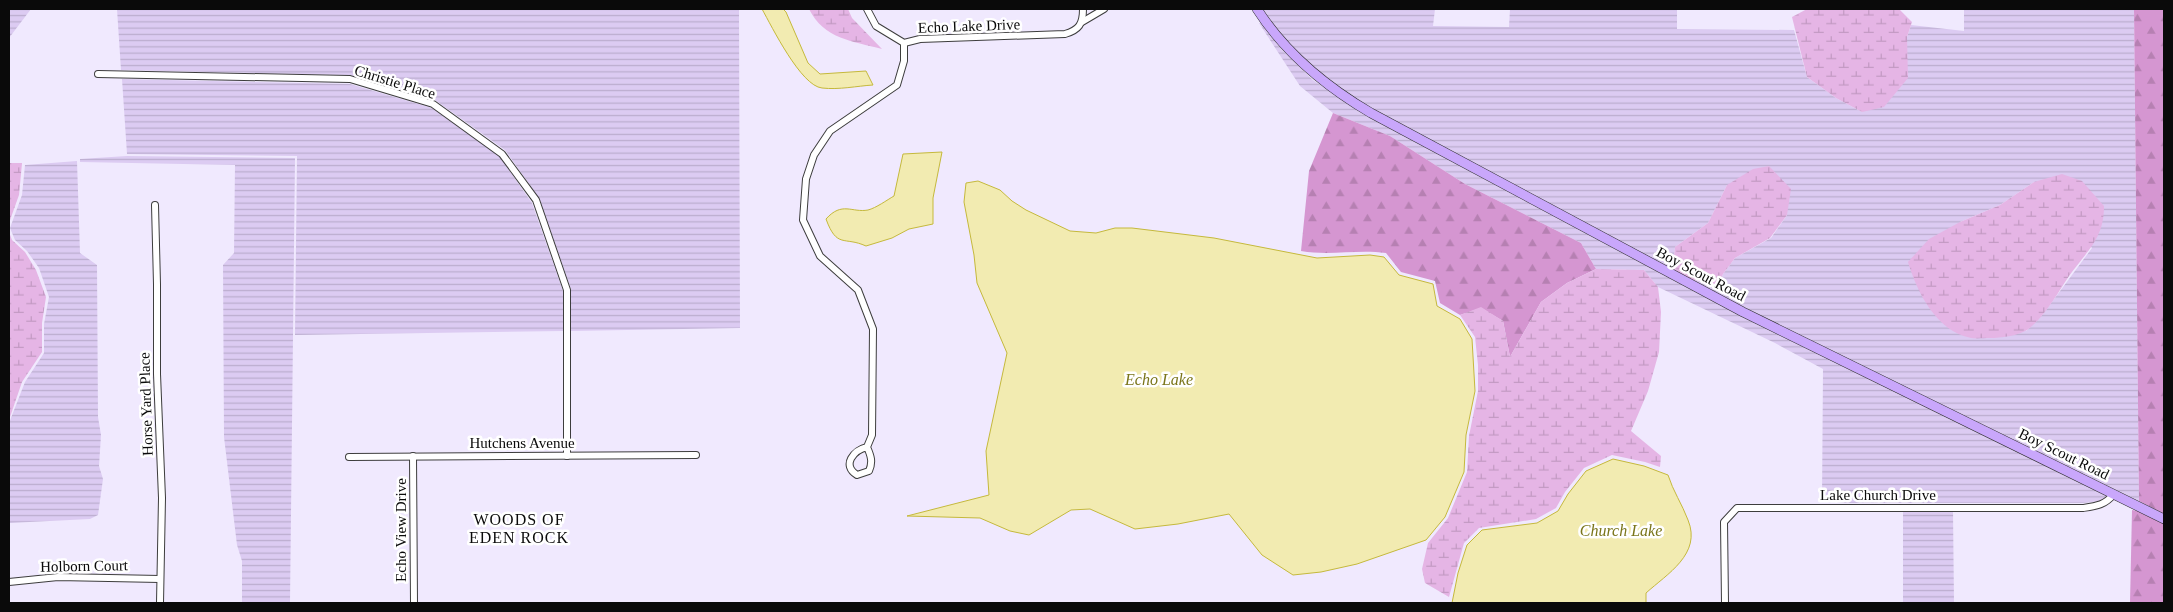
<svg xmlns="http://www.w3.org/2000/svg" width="2173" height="612" font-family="'Times New Roman',serif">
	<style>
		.farmland { fill: url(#farmland-rules); fill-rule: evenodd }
		.forest { fill: url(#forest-firs) }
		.wetland { fill: url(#wetland-marsh) }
		.water { fill: #f2ebb1; stroke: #c5b93c }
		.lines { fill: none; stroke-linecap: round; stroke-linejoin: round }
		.street-casing { stroke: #3d3d3d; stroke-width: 8 }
		.secondary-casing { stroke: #2c2c2c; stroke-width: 10 }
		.street { stroke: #fff; stroke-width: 6 }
		.secondary { stroke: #c9a7fb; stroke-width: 9 }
		.labels { text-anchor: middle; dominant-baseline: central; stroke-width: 5; stroke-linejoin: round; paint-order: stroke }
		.street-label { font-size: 15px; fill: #0a0a0a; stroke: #fff }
		.water-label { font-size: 16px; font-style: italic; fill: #7a751a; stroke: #fff }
		.neighbourhood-label { font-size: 16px; letter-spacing: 1px; fill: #0a0a0a; stroke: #fff }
	</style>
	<defs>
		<pattern id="farmland-rules" width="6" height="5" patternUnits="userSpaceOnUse" patternTransform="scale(1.25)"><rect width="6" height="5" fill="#dccbf2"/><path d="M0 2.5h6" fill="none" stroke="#bbadce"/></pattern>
		<pattern id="forest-firs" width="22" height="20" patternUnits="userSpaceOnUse" patternTransform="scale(1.25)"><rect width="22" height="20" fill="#d596d1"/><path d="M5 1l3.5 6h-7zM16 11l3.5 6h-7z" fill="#b680b2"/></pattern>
		<pattern id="wetland-marsh" width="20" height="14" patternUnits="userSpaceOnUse" patternTransform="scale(1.25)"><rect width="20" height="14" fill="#e5b5e5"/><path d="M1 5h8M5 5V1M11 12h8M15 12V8" fill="none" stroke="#c39ac3"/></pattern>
	</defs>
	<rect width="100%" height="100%" fill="#f0e9fe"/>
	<g class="farmland">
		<polygon points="9,9 31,9 9,38"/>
		<polygon points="117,9 739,9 740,328 571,331 571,289 539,198 505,150 435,100 351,75 121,70"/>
		<path d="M1262,9H1435L1433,26L1509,27L1510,9H1677V29L1794,30L1807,77L1836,98L1862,112L1907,78V37L1911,25L1964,31V9H2134L2139,501L1800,336L1690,279L1718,286L1723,274L1735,258L1771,238L1787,215L1727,185L1708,223L1675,247L1673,270L1372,109L1344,92L1318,73L1288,43ZM2034,182L2092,248L2043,314L2026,331L1960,222L2000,205Z"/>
		<polygon points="1259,23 1261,23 1282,50 1313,80 1369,117 1742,316 2107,496 2101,501 2083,503 1844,503 1822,500 1823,369 1775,343 1658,287 1644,270 1596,269 1581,243 1465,184 1390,136 1333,113 1300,86"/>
		<polygon points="122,79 350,84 432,108 500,157 532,203 563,291 563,331 295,335 297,156 127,154"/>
		<polygon points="127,156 295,158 290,603 242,603 242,561 237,545 224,437 223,265 234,253 235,165 80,162 80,159"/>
		<polygon points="77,161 80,253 97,265 98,417 101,435 99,466 103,479 98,515 90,519 9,523 9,423 25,382 44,353 44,324 49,297 39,268 27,251 15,240 10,228 22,195 25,165"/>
		<polygon points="1903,511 1953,512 1954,603 1903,603"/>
	</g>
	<g class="forest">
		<polygon points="2134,9 2164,9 2164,514 2139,501"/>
		<path d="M1333,113L1390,136L1465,184L1581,243L1596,269L1567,283L1541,302L1510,357L1503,321L1481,308L1460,315L1440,303L1435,281L1401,272L1386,253C1358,249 1330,256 1301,251L1309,171Z"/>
		<polygon points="2132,510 2138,511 2164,523 2164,603 2130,603"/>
	</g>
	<g class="wetland">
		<path d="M809,9H848L852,18L882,49C852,41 824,39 809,9Z"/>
		<polygon points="1807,9 1899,9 1912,22 1907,37 1908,78 1884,107 1862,112 1836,98 1807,77 1792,17"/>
		<polygon points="9,163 22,163 19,195 9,223"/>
		<polygon points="1769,166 1791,189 1787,215 1770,238 1735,258 1723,274 1718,286 1690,279 1673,270 1675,247 1708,223 1727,185 1753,169"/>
		<path d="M2062,174L2082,181L2104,206C2104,239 2087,251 2069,276C2057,294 2045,317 2027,330C2017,336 2001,338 1990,338C1984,338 1977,339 1971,338C1936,331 1917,292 1908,262L1929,239L1960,222L2000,205L2034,182Z"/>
		<polygon points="9,232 12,240 25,252 36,270 46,297 42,323 42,352 22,382 9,420"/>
		<polygon points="1596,269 1644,270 1658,287 1661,312 1659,352 1648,391 1631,431 1661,456 1660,467 1645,462 1612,455 1584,468 1565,492 1556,508 1536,519 1479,528 1464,543 1449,597 1425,583 1422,569 1428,543 1448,518 1467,472 1469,436 1478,391 1478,365 1475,337 1460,315 1481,307 1503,321 1510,357 1541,302 1567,283"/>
	</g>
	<g class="water">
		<path d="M762,9H783L786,12L808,63L820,74L866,71L873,85C857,86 839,90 822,88C801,86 772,27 762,9Z"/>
		<path d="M942,152L933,198V224L909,229L892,238L866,246C844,236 837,249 826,219C842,201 852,213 868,210C876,208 887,200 894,196L903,154Z"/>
		<polygon points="978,181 1000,190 1012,201 1026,210 1070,231 1096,233 1115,228 1132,228 1214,238 1317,258 1370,255 1384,257 1399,275 1433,284 1437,306 1460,319 1472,339 1475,391 1466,435 1464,472 1445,517 1426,540 1357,564 1321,572 1293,575 1262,555 1229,514 1178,524 1135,529 1090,509 1071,510 1029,535 1010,531 980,518 907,516 989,495 986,451 1007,353 977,283 974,255 964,202 966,183"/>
		<path d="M1613,459L1644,466L1668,475C1673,491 1682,504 1688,520C1702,554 1667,574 1646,593V603H1452L1458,573L1467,545L1482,530L1537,523L1558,511L1568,494L1586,471Z"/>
	</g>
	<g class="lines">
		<g class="street-casing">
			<g id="street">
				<path d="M867,9L876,26L904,43L920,39L1065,34C1079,30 1083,24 1083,9"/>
				<polyline points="1082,22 1104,9"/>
				<polyline points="98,74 350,79 433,104 502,154 536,200 567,290 567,456"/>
				<polyline points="155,205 157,284 157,374 162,498 160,603"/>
				<path d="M867,447C871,456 873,462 869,471L857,475C841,465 854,450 867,447L872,435L873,329L858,290L820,256L803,220L806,179L814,155L830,131L897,85L904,61V43"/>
				<polyline points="413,456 414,603"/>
				<polyline points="349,457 696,455"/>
				<polyline points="9,582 58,577 160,579"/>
				<path d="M1725,603L1724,522L1737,508H2083C2097,506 2105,505 2114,494"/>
			</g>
		</g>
		<g class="secondary-casing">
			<path id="secondary" d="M1257,9C1286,54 1325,86 1371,113L1743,312L2164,519"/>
		</g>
		<use href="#street" class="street"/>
		<use href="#secondary" class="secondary"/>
	</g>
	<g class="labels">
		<g class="street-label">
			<text transform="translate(969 26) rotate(-2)">Echo Lake Drive</text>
			<text transform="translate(395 82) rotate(17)">Christie Place</text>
			<text transform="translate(1701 274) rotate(28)">Boy Scout Road</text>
			<text transform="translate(146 404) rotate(-92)">Horse Yard Place</text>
			<text x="522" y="443">Hutchens Avenue</text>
			<text transform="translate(2064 454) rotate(26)">Boy Scout Road</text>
			<text x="1878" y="495">Lake Church Drive</text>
			<text transform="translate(401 530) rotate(-90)">Echo View Drive</text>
			<text transform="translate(84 566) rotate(-1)">Holborn Court</text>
		</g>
		<g class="water-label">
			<text x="1159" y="379">Echo Lake</text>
			<text x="1621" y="530">Church Lake</text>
		</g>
		<g class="neighbourhood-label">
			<text x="519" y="519">WOODS OF<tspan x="519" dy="18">EDEN ROCK</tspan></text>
		</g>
	</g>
	<rect width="2173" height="612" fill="none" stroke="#0a0a0a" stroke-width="20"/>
</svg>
